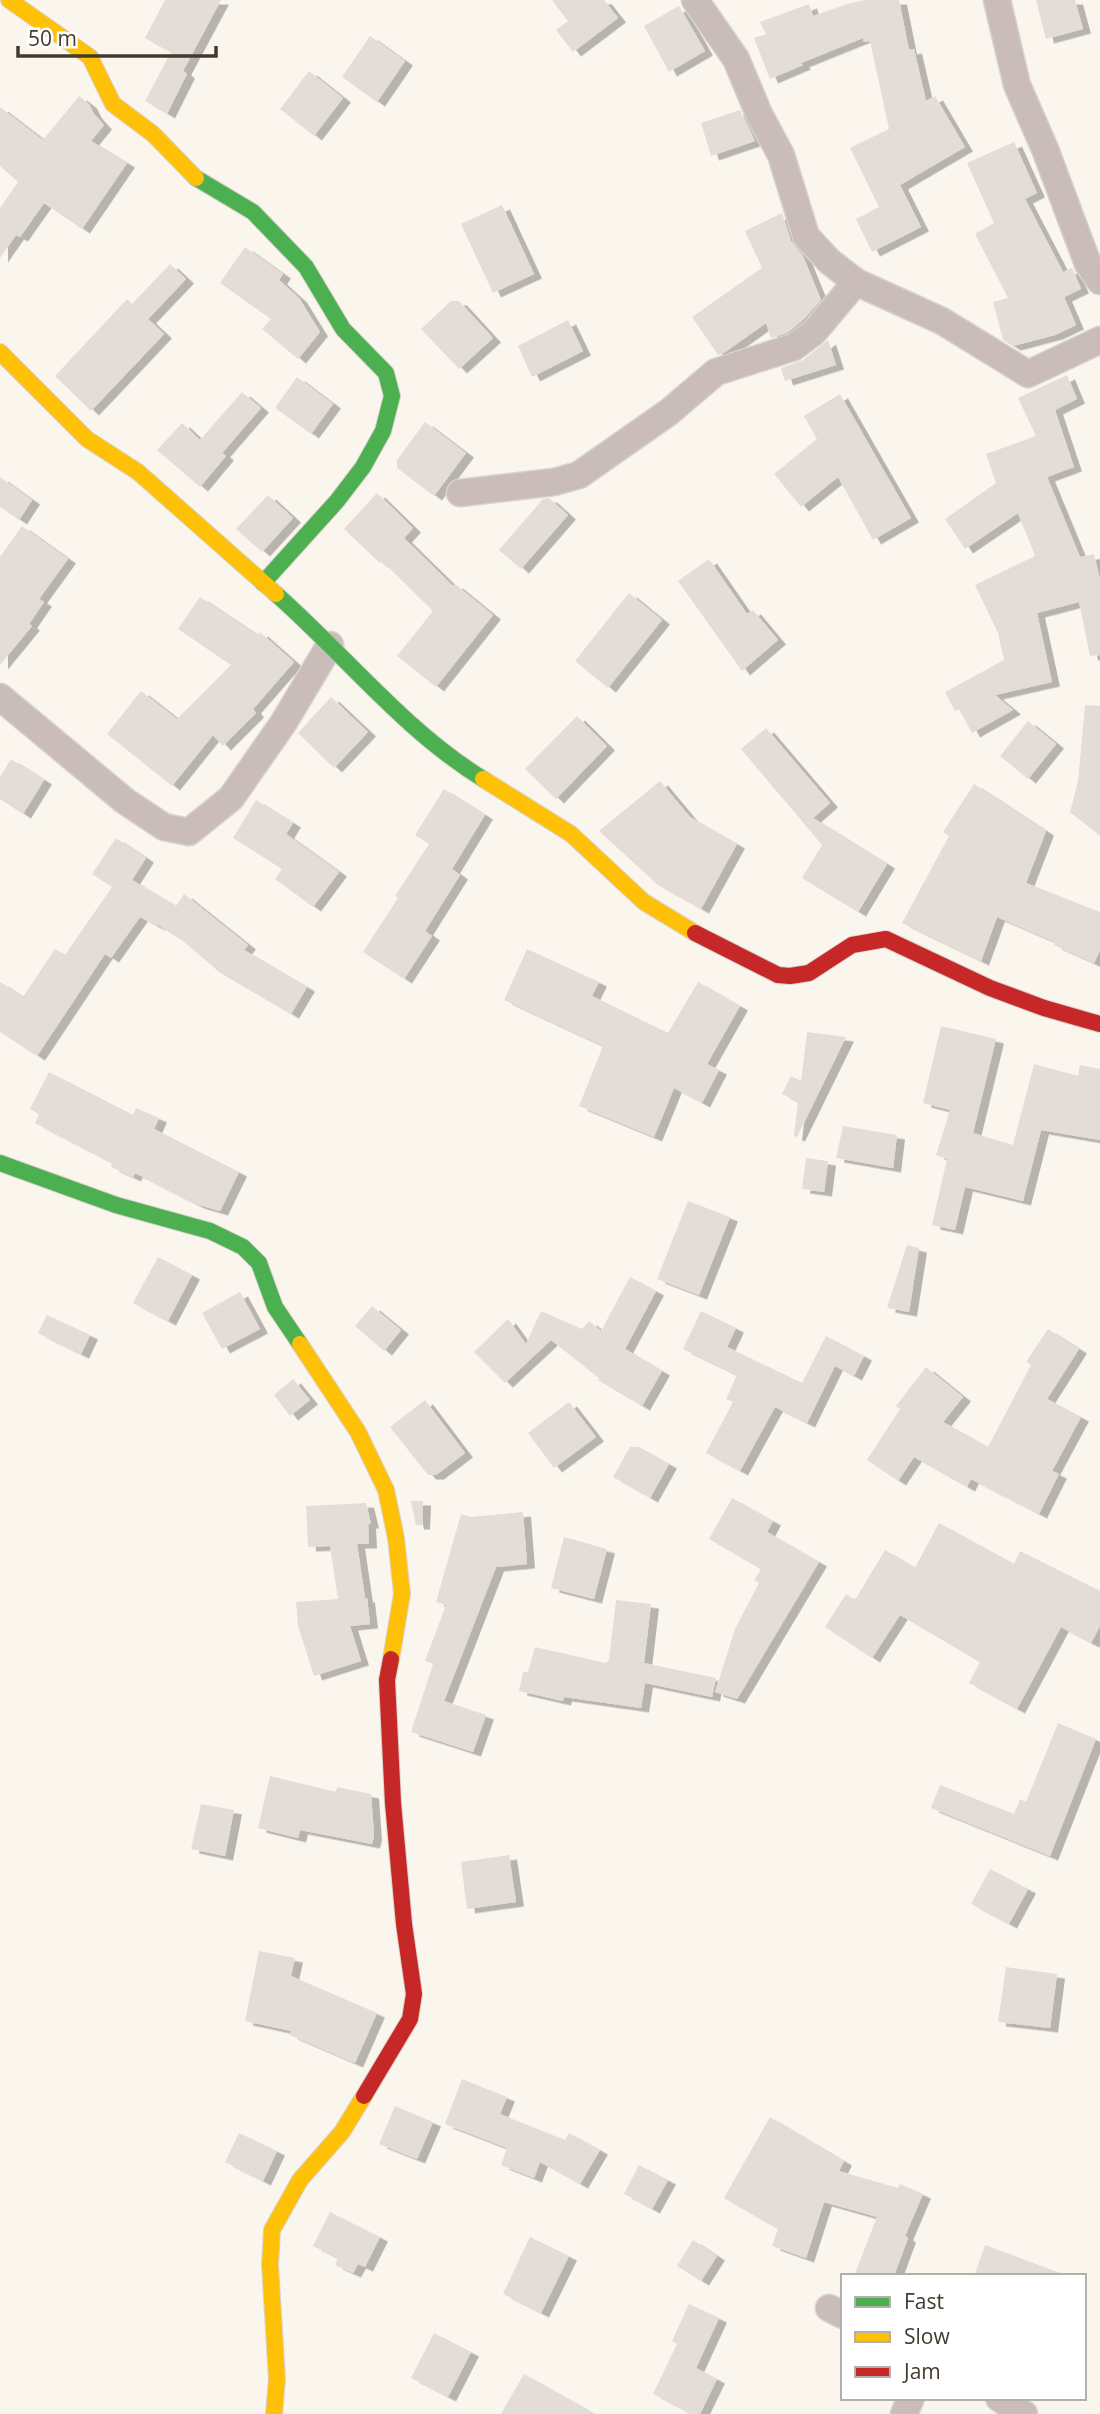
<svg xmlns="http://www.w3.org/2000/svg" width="1100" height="2414" font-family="'Open Sans',sans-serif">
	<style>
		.building { fill: #e4dcd6; filter: url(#shadow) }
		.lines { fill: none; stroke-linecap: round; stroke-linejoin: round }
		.street-casing { stroke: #d8d3cc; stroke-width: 29 }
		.fast-casing { stroke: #d8d3cc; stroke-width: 18 }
		.slow-casing { stroke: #d8d3cc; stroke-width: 18 }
		.jam-casing { stroke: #d8d3cc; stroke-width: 18 }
		.street { stroke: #cabcb8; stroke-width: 26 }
		.fast { stroke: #4caf50; stroke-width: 16 }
		.slow { stroke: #ffc107; stroke-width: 16 }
		.jam { stroke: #c62828; stroke-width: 16 }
	</style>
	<defs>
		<filter id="shadow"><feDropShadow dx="8" dy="4.5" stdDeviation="0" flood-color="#0004"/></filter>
	</defs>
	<rect width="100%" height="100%" fill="#faf6ee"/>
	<g class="building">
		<polygon points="165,0 221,0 183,71 187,74 167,114 145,101 171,52 145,38"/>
		<polygon points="552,0 604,0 618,18 573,52 556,30 568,21"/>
		<polygon points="864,0 899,0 909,50 914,49 926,101 935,96 965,147 900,185 921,227 872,252 856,219 879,207 850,148 889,129 870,41 864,42 863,38 801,63 803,65 770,79 754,38 766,34 760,22 809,4 813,16 847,4"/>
		<polygon points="1036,0 1075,0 1083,29 1046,39"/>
		<polygon points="679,6 705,51 669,72 644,26"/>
		<polygon points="370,36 405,61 377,102 342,77"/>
		<polygon points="309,71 343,98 314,136 280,109"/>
		<polygon points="79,96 89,104 94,114 104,125 91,141 127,163 82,229 44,203 20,237 16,235 0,258 0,208 18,182 0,166 0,107 43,140"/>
		<polygon points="740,110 755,141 711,156 701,123"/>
		<polygon points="1014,142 1037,193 1025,199 1063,272 1072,268 1081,289 1064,297 1076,325 1055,335 1013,346 1003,340 993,302 1008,298 975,234 994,223 967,163"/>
		<polygon points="502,205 534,274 493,293 461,224"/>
		<polygon points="782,213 791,241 803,256 821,300 803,320 787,333 771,338 766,323 725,352 718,355 692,317 762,268 745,231"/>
		<polygon points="245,247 283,274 279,280 299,298 320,332 298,359 262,329 271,319 220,283"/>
		<polygon points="170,264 186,279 148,319 164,334 91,411 55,376 127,299 132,304"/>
		<polygon points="451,301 459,301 493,338 459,369 421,329"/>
		<polygon points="568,320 583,351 532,377 518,346"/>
		<polygon points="828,340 836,365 785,381 781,368 803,360"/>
		<polygon points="1067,375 1077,399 1055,410 1074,467 1047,477 1080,557 1094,554 1100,580 1100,655 1090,656 1079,602 1037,613 1052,682 995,695 1013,710 972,733 959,709 955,711 945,692 1004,660 998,633 975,585 1035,556 1018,513 965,549 945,519 996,483 986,454 1036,436 1018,398"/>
		<polygon points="297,377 333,404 311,434 275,408"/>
		<polygon points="242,392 261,408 222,453 226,456 200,487 157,450 182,423 200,440"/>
		<polygon points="840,394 911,518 873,540 838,477 801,507 774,474 817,439 804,416"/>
		<polygon points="425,422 466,453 434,496 397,468 397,460"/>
		<polygon points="0,477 32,500 19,520 0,507"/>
		<polygon points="377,493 413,528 404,538 453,586 455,584 493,615 436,687 397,656 433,611 382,561 380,563 344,529"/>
		<polygon points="268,495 293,518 262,552 236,529"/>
		<polygon points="549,498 568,515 521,569 499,550 543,499"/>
		<polygon points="22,526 68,559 39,599 44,602 29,624 32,626 0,665 0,557"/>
		<polygon points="709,559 747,614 753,610 778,640 742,671 678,581"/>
		<polygon points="629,593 662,620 608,688 575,661"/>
		<polygon points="200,597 257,635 260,632 294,662 253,709 256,713 223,746 213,735 172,786 107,734 141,691 177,719 231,665 178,629"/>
		<polygon points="331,697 368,732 334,768 298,733"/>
		<polygon points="1085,705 1100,706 1100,836 1070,812 1078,781"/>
		<polygon points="577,716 607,746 556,799 525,769"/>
		<polygon points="1028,721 1056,744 1028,779 1000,756"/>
		<polygon points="766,728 830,803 813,818 887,864 858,912 802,878 822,845 741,749"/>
		<polygon points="11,759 44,780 23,814 0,799 0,777"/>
		<polygon points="660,781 690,817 737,844 701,909 658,885 599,831"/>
		<polygon points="974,784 1046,831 1026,883 1100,912 1100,950 1094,963 1054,945 1055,942 997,917 981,961 902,923 949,836 943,832"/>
		<polygon points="444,789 485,815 452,869 460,875 425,931 432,936 404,979 363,952 398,898 395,896 429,844 415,835"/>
		<polygon points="256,800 293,823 286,834 339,872 313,907 275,879 282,869 233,838"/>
		<polygon points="116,838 146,858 132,880 176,906 184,894 248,945 244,950 307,987 291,1014 219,972 183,941 158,925 157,926 140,917 111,958 105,954 37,1056 0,1032 0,982 23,997 55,949 65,955 112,887 92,874"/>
		<polygon points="527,949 599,982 592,996 668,1033 698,982 740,1006 707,1064 719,1070 702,1103 674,1088 654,1137 579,1106 603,1046 504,1000"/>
		<polygon points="941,1026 996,1039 973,1133 1013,1145 1034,1064 1078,1076 1080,1065 1100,1069 1100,1140 1041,1130 1023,1201 965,1187 955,1230 932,1225 947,1159 936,1155 950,1110 923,1103"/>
		<polygon points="807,1032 846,1037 797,1137 794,1136 798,1102 782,1094 791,1076 801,1081"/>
		<polygon points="49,1072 133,1115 136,1108 159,1118 154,1129 239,1172 220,1211 196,1204 135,1173 133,1177 111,1167 112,1163 35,1123 39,1114 30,1109"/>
		<polygon points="843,1126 897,1135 893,1168 836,1158"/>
		<polygon points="806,1158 828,1161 824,1192 802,1189"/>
		<polygon points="688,1201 730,1217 699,1295 657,1279"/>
		<polygon points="907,1245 919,1248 909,1312 887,1308"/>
		<polygon points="158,1257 192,1275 168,1321 133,1303"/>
		<polygon points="630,1277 656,1291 625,1349 662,1371 642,1406 598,1380 600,1379 551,1340 505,1383 474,1352 508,1319 526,1344 541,1311 582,1329 589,1321 601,1331"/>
		<polygon points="240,1292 260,1329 222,1349 202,1313"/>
		<polygon points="372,1306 401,1330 384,1351 355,1326"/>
		<polygon points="701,1311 736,1328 727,1347 802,1383 826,1336 864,1356 854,1376 835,1366 807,1423 775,1407 740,1471 706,1453 733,1402 726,1399 737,1375 683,1349"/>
		<polygon points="47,1315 90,1335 81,1354 38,1333"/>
		<polygon points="1048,1329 1079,1349 1047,1399 1081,1417 1052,1471 1059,1474 1039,1514 971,1479 967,1487 914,1457 898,1481 867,1460 900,1409 896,1406 926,1367 963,1397 943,1422 988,1447 1031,1365 1026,1362"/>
		<polygon points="293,1379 310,1400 290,1416 274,1395"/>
		<polygon points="425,1400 465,1453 436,1475 428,1475 390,1427"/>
		<polygon points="569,1402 596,1437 554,1468 528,1433"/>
		<polygon points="630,1447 639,1447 669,1464 650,1498 613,1477"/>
		<polygon points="732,1498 773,1521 767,1532 819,1562 737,1699 715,1692 735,1629 759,1583 754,1580 761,1569 709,1539"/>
		<polygon points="411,1501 423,1501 422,1525 416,1525"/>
		<polygon points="366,1503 371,1524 368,1524 369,1544 357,1544 365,1598 367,1598 370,1624 350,1626 361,1661 314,1676 298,1626 296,1602 338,1599 330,1546 308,1547 306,1506"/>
		<polygon points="523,1512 527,1564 496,1567 444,1701 486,1715 473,1752 411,1732 433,1664 425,1661 446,1605 436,1602 461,1514 471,1517"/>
		<polygon points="939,1523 1014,1564 1020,1551 1100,1591 1100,1626 1091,1643 1061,1627 1017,1709 969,1683 980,1662 900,1615 872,1658 825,1627 846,1594 855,1600 885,1550 915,1568"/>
		<polygon points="564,1537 607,1549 594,1599 551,1588"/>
		<polygon points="616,1600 651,1604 644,1663 716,1678 712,1697 645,1683 641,1708 564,1697 563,1701 519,1691 523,1672 528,1672 535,1647 606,1663 609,1660"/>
		<polygon points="1058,1723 1096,1739 1050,1856 931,1808 940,1785 1014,1814 1020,1799 1026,1802"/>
		<polygon points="270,1776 336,1792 337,1787 371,1794 374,1836 372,1844 300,1830 298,1838 258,1828"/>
		<polygon points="201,1804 234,1810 225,1856 191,1849"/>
		<polygon points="509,1855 516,1902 467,1909 461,1862"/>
		<polygon points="990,1869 1028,1889 1009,1924 971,1904"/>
		<polygon points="259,1951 295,1958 291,1976 377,2013 355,2063 290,2035 291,2031 245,2021"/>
		<polygon points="1006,1967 1057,1974 1050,2028 998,2022"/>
		<polygon points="462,2079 507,2097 500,2114 565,2140 569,2133 600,2150 580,2184 540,2162 534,2178 501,2165 507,2148 445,2124"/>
		<polygon points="395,2106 433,2122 417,2159 379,2144"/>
		<polygon points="770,2117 844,2161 839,2171 898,2188 900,2184 923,2194 905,2236 908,2238 894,2276 854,2276 877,2217 824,2202 806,2258 772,2246 778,2229 724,2198"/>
		<polygon points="239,2133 277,2151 263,2181 225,2162"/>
		<polygon points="639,2165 668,2180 652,2209 624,2194"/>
		<polygon points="330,2212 380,2237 365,2267 358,2264 353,2273 335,2265 338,2258 313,2246"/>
		<polygon points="530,2237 569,2256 541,2313 503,2294"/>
		<polygon points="693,2240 717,2256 701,2281 677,2266"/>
		<polygon points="985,2245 1063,2274 1062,2276 974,2276"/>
		<polygon points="689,2304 719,2318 696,2368 717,2379 700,2414 692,2414 653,2394 677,2344 672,2341"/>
		<polygon points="434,2333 471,2352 448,2397 411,2378"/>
		<polygon points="524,2374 595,2414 501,2414"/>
	</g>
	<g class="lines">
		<g class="street-casing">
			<g id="street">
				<polyline points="695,0 736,59 759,114 781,155 806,236 829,261 856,282 942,321 1028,374 1100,340"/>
				<polyline points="997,0 1017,85 1045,149 1088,264 1100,281"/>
				<polyline points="460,493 554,482 579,475 669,412 716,372 794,347 814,332 856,282"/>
				<polyline points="0,697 125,801 164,827 189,832 231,798 284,722 330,645"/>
				<polyline points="829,2308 843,2315"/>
				<polyline points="999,2398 1024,2414"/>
				<polyline points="904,2414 911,2398"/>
			</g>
		</g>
		<g class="fast-casing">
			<g id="fast">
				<polyline points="196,178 253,212 306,267 343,329 386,373 392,396 383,431 363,467 337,501 263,583"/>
				<path d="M276,594C346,656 404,730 483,779"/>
				<polyline points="0,1163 116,1205 210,1231 243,1247 259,1263 275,1307 300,1344"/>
			</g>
		</g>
		<g class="slow-casing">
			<g id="slow">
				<polyline points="9,0 90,57 113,104 153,134 196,178"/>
				<polyline points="0,352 87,439 138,472 276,594"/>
				<polyline points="483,779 571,834 644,902 695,933"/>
				<polyline points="300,1344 358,1432 386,1490 396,1538 402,1594 391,1659"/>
				<polyline points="274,2414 277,2379 270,2265 272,2230 300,2180 342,2132 364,2096"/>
			</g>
		</g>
		<g class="jam-casing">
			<g id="jam">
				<polyline points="695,933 778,975 790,976 809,973 852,945 886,939 990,988 1044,1008 1100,1024"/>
				<polyline points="364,2096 410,2019 414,1994 404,1924 393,1803 387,1680 391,1659"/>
			</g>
		</g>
		<use href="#street" class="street"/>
		<use href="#fast" class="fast"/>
		<use href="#slow" class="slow"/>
		<use href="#jam" class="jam"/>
	</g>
	<rect x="841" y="2274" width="245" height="126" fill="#ffffff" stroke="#b3b0ab" stroke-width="2"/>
	<rect x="855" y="2297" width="35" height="10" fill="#4caf50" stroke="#b3b0ab" stroke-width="2"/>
	<text x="904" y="2309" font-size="21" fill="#423a2d">Fast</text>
	<rect x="855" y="2332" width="35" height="10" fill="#ffc107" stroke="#b3b0ab" stroke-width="2"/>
	<text x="904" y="2344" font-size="21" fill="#423a2d">Slow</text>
	<rect x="855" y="2367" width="35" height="10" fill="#c62828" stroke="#b3b0ab" stroke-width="2"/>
	<text x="904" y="2379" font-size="21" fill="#423a2d">Jam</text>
	<path d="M18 46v10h198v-10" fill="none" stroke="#423a2d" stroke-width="3.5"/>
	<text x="28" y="46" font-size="21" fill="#423a2d" stroke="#ffffff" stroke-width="5" paint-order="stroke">50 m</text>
</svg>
